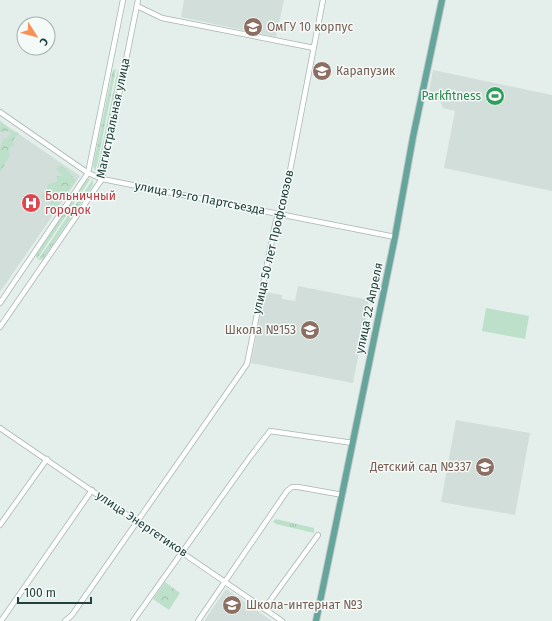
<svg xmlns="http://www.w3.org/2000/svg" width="552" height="621" font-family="'Fira Sans',sans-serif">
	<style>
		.built { fill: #d2deda }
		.grass { fill: url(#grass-tufts) }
		.forest { fill: url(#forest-crowns) }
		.garden { fill: #bce0ca }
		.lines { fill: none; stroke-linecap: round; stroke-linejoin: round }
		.minor-casing { stroke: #a6b6b2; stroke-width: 6 }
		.major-casing { stroke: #c1cac8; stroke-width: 8 }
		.minor { stroke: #fff; stroke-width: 4.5 }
		.major { stroke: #66a59c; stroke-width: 6 }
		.labels { text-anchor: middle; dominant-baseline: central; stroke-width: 3; stroke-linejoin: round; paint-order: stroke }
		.education-label { font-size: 12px; fill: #785e54; stroke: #f4faf8; text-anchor: start }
		.leisure-label { font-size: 12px; fill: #27864d; stroke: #f4faf8; text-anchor: end }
		.street-label { font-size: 12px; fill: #22403c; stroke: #f4faf8 }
		.health-label { font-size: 12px; fill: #be3a42; stroke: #f4faf8; text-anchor: start }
	</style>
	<defs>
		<pattern id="grass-tufts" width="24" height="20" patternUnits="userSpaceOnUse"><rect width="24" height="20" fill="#bce0ca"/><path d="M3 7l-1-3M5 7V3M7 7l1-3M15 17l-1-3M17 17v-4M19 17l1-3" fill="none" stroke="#a1c1ae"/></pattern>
		<pattern id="forest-crowns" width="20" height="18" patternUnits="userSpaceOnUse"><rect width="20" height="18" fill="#bce0ca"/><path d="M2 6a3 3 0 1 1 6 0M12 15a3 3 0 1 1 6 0" fill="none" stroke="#a1c1ae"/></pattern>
	</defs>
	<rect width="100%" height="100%" fill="#e4eeea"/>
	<g class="built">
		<polygon points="184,0 284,0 276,37 181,17"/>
		<polygon points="433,70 552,95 552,191 444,168 455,111 443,108 441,103 430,96 431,92 429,90"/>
		<polygon points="0,121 80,176 0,292"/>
		<polygon points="298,286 369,300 353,383 251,363 265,292 282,295 282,299 295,301"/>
		<polygon points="456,420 530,433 515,515 441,502"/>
		<polygon points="226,589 272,621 204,621"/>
	</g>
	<g class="grass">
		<polygon points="116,69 97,165 95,171 93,166 112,74 113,70"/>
		<polygon points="118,69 119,74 100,169 97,171"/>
		<polygon points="91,178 37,259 36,255 88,179"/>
		<polygon points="93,179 93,185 43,259 38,260"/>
		<polygon points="276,519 314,528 314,533 276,524 273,522"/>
	</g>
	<g class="forest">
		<polygon points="0,121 12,131 19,133 13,140 14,145 8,150 10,155 0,173 0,147 4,138 6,139 11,133 8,131 0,132"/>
		<polygon points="59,166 65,168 76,180 56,208 41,197 49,184 57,182 57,176 63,176 56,169"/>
		<polygon points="165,582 180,593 169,610 153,599"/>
	</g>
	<polygon class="garden" points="486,308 529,316 525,339 482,331"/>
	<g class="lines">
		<g class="minor-casing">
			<g id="minor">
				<polyline points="137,6 162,18 314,48"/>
				<polyline points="0,112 88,173 102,179 395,237"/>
				<polyline points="0,303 88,173 123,0"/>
				<polyline points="0,327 102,179 138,0"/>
				<polyline points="0,428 282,621"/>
				<polyline points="0,525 47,459"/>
				<polyline points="264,609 318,535"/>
				<polyline points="1,621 92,490"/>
				<polyline points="65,621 72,615 247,364 276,220 283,207 323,0"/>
				<polyline points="133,621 250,457 270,431 353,443"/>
				<polyline points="198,621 287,491 292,487 298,487 343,495"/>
			</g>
		</g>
		<g class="major-casing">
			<polyline id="major" points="316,621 395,237 413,137 442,0"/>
		</g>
		<use href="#minor" class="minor"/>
		<use href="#major" class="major"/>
	</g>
	<defs>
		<g id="university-disc" transform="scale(1)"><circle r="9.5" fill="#8d6e63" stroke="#f4faf8"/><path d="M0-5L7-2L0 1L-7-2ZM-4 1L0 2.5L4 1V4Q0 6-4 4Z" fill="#fff"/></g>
		<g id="school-disc" transform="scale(1)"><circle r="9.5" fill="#8d6e63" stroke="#f4faf8"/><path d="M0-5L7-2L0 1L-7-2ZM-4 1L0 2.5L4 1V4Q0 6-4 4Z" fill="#fff"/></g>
		<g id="stadium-disc" transform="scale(1)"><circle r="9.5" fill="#2e9e5b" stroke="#f4faf8"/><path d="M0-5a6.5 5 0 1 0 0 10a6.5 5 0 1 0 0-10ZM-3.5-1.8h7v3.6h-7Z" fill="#fff"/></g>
		<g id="hospital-disc" transform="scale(1)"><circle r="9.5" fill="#e0444e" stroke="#f4faf8"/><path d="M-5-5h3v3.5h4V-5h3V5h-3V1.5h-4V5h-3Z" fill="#fff"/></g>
	</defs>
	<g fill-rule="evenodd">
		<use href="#university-disc" x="253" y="27"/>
		<use href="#school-disc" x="322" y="71"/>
		<use href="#stadium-disc" x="495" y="96"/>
		<use href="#hospital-disc" x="31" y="203"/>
		<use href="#school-disc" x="310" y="330"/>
		<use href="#school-disc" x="485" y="467"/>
		<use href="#school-disc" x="232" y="605"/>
	</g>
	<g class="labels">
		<g class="education-label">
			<text x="267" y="27">ОмГУ 10 корпус</text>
			<text x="336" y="71">Карапузик</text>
			<text x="296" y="330" text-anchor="end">Школа №153</text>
			<text x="471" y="467" text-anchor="end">Детский сад №337</text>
			<text x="246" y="605">Школа-интернат №3</text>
		</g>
		<g class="leisure-label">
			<text x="481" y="96">Parkfitness</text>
		</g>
		<g class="street-label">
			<text transform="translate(113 118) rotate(-78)">Магистральная улица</text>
			<text transform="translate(200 198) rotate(11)">улица 19-го Партсъезда</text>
			<text transform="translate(273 242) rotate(-77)">улица 50 лет Профсоюзов</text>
			<text transform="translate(369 308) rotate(-78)">улица 22 Апреля</text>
			<text transform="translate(142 524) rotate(34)">улица Энергетиков</text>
		</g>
		<g class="health-label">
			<text x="45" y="196">Больничный<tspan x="45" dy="14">городок</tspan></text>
		</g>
	</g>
	<g transform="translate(36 36) rotate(126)"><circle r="19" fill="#f4faf8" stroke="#a0b0ad"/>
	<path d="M0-3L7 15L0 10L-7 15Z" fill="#f79158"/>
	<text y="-6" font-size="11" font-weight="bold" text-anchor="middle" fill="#22403c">С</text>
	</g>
	<path d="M18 597v6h73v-6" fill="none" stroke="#22403c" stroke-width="2"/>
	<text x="24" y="597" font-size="12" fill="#22403c" stroke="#f4faf8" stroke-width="3" paint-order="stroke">100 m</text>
</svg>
